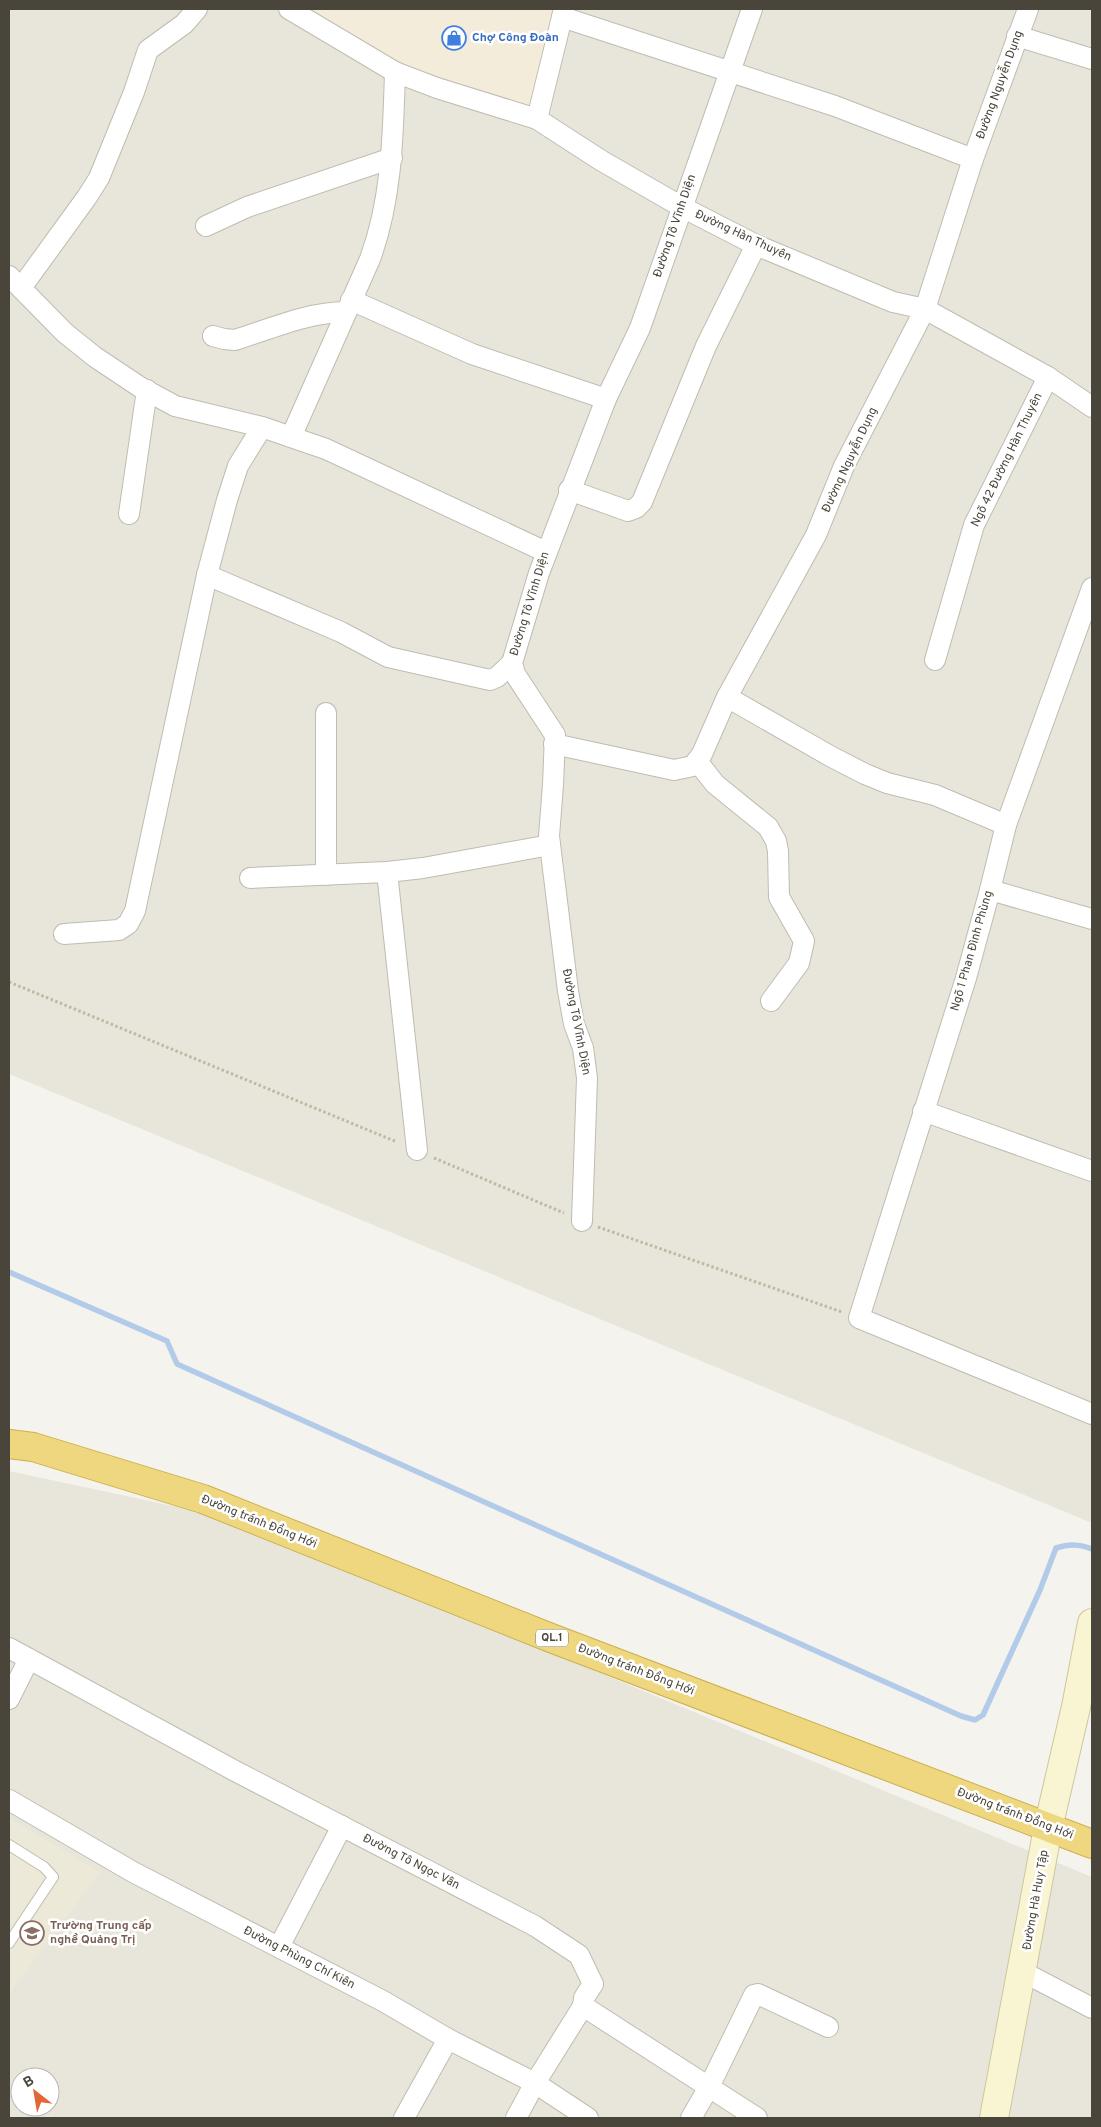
<svg xmlns="http://www.w3.org/2000/svg" width="1101" height="2127" font-family="Overpass,sans-serif">
	<style>
		.residential { fill: #e8e6db; fill-rule: evenodd }
		.commercial { fill: #f3ecdb }
		.education { fill: #ece9d8 }
		.lines { fill: none; stroke-linecap: round; stroke-linejoin: round }
		.stream { stroke: #b1cbe9; stroke-width: 5.5 }
		.lane-casing { stroke: #bfbcb0; stroke-width: 12 }
		.street-casing { stroke: #bfbcb0; stroke-width: 22 }
		.secondary-casing { stroke: #ccc6a0; stroke-width: 30 }
		.highway-casing { stroke: #cdaf4e; stroke-width: 30 }
		.path { stroke: #bfb9a3; stroke-width: 3; stroke-dasharray: 2.5 2.5; stroke-linecap: butt }
		.lane { stroke: #fff; stroke-width: 10 }
		.street { stroke: #fff; stroke-width: 20 }
		.secondary { stroke: #f9f5d2; stroke-width: 28 }
		.highway { stroke: #eed77e; stroke-width: 28 }
		.labels { text-anchor: middle; dominant-baseline: central; stroke-width: 5; stroke-linejoin: round; paint-order: stroke }
		.shield { fill: #fff; stroke: #807d76; stroke-width: 1 }
		.shield-label { font-size: 11px; font-weight: bold; fill: #49453b }
		.shop-label { font-size: 12px; font-weight: bold; fill: #366cbe; stroke: #fff; text-anchor: start }
		.street-label { font-size: 12px; fill: #49453b; stroke: #fff }
		.education-label { font-size: 12px; font-weight: bold; fill: #785e54; stroke: #fff; text-anchor: start }
	</style>
	<rect width="100%" height="100%" fill="#f5f3ed"/>
	<g class="residential">
		<polygon points="9,9 1092,9 1092,1523 9,1074"/>
		<path d="M9,1471L187,1509L552,1653L1092,1877V2118H9ZM20,2077H50V2107H20Z"/>
	</g>
	<polygon class="commercial" points="311,9 563,9 529,106 402,65 311,12"/>
	<polygon class="education" points="9,1818 100,1872 9,1994"/>
	<g class="lines">
		<path class="stream" d="M9,1272L167,1341L177,1364L961,1716L975,1720L983,1715L1040,1590L1056,1548C1069,1544 1079,1544 1092,1549"/>
		<g class="lane-casing">
			<polyline id="lane" points="9,1845 44,1867 53,1877 9,1943"/>
		</g>
		<g class="street-casing">
			<g id="street">
				<polyline points="289,9 395,72 437,88 537,119 602,161 682,207 756,245 893,302 925,309 1048,377 1092,407"/>
				<polyline points="562,17 835,106 973,159"/>
				<polyline points="1017,36 1092,59"/>
				<polyline points="537,119 564,9"/>
				<polyline points="206,226 247,207 392,158"/>
				<polyline points="9,276 65,333 95,357 140,387 175,406 262,427 326,449 546,552"/>
				<polyline points="21,288 87,197 99,178 134,92 148,50 184,24 197,9"/>
				<polyline points="351,300 472,354 606,399"/>
				<path d="M213,336L224,339L235,340C270,329 308,312 346,312"/>
				<path d="M291,437L370,259C392,199 393,136 395,72"/>
				<polyline points="569,490 628,511 636,508 642,502 706,346 756,245"/>
				<polyline points="129,514 147,390"/>
				<polyline points="207,575 341,632 388,657 490,680 497,677 512,663"/>
				<polyline points="1092,588 1006,825 990,890 966,978 859,1318 1092,1414"/>
				<polyline points="935,660 974,525 1048,377"/>
				<polyline points="727,697 830,756 865,774 887,783 935,795 1006,825"/>
				<polyline points="554,744 674,770 693,766 702,754 727,697 816,535 844,466 925,309 973,159 1028,9"/>
				<polyline points="697,761 715,784 768,827 776,841 778,851 779,897 804,941 799,963 771,1001"/>
				<polyline points="387,872 417,1150"/>
				<polyline points="326,875 326,713"/>
				<polyline points="250,878 387,872 423,868 550,845"/>
				<polyline points="990,890 1092,919"/>
				<polyline points="64,934 119,930 128,924 135,911 207,575 227,500 238,466 262,427"/>
				<polyline points="923,1111 1092,1171"/>
				<polyline points="582,1221 587,1078 583,1048 574,1024 568,991 549,836 553,785 555,735 515,674 512,663 539,573 606,399 640,328 752,9"/>
				<polyline points="9,1648 237,1772 535,1926 579,1955 593,1984 584,1998 583,2006 757,2118"/>
				<polyline points="9,1699 29,1659"/>
				<polyline points="9,1800 133,1872 383,2001 448,2039 535,2083 588,2118"/>
				<polyline points="279,1947 342,1826"/>
				<polyline points="1023,1972 1092,2008"/>
				<polyline points="404,2118 448,2039"/>
				<polyline points="516,2118 535,2083 583,2006"/>
				<polyline points="691,2118 709,2087 754,1995 758,1994 828,2027"/>
			</g>
		</g>
		<g class="secondary-casing">
			<polyline id="secondary" points="994,2118 1048,1828 1076,1707 1092,1623"/>
		</g>
		<g class="highway-casing">
			<polyline id="highway" points="9,1444 33,1447 203,1499 551,1638 1092,1844"/>
		</g>
		<g class="path">
			<polyline points="9,982 397,1142"/>
			<polyline points="434,1158 564,1213"/>
			<polyline points="598,1227 842,1312"/>
		</g>
		<use href="#lane" class="lane"/>
		<use href="#street" class="street"/>
		<use href="#secondary" class="secondary"/>
		<use href="#highway" class="highway"/>
	</g>
	<defs>
		<g id="shop-ring" transform="scale(1.25)"><circle r="9.5" fill="#fff" stroke="#3f7fe0" stroke-width="1.5"/><path d="M-5-2.5h2.3a2.7 3.5 0 0 1 5.4 0H5L5.5 6h-11ZM-1.5-2.5h3a1.5 2.3 0 0 0-3 0Z" fill="#3f7fe0"/></g>
		<g id="university-ring" transform="scale(1.25)"><circle r="9.5" fill="#fff" stroke="#8d6e63" stroke-width="1.5"/><path d="M0-5L7-2L0 1L-7-2ZM-4 1L0 2.5L4 1V4Q0 6-4 4Z" fill="#8d6e63"/></g>
	</defs>
	<g fill-rule="evenodd">
		<use href="#shop-ring" x="454" y="38"/>
		<use href="#university-ring" x="32" y="1933"/>
	</g>
	<g class="labels">
		<rect class="shield" x="536" y="1629.5" width="32" height="17" rx="4"/>
		<g class="shield-label">
			<text x="552" y="1638">QL.1</text>
		</g>
		<g class="shop-label">
			<text x="472" y="38">Chợ Công Đoàn</text>
		</g>
		<g class="street-label">
			<text transform="translate(1000 85) rotate(-70)">Đường Nguyễn Dụng</text>
			<text transform="translate(675 226) rotate(-71)">Đường Tô Vĩnh Diện</text>
			<text transform="translate(743 236) rotate(25)">Đường Hàn Thuyên</text>
			<text transform="translate(850 460) rotate(-65)">Đường Nguyễn Dụng</text>
			<text transform="translate(1007 460) rotate(-64)">Ngõ 42 Đường Hàn Thuyên</text>
			<text transform="translate(530 604) rotate(-73)">Đường Tô Vĩnh Diện</text>
			<text transform="translate(972 951) rotate(-74)">Ngõ 1 Phan Đình Phùng</text>
			<text transform="translate(576 1022) rotate(79)">Đường Tô Vĩnh Diện</text>
			<text transform="translate(259 1522) rotate(22)">Đường tránh Đồng Hới</text>
			<text transform="translate(636 1670) rotate(21)">Đường tránh Đồng Hới</text>
			<text transform="translate(1015 1814) rotate(21)">Đường tránh Đồng Hới</text>
			<text transform="translate(411 1862) rotate(27)">Đường Tô Ngọc Vân</text>
			<text transform="translate(1036 1900) rotate(-80)">Đường Hà Huy Tập</text>
			<text transform="translate(299 1958) rotate(27)">Đường Phùng Chí Kiên</text>
		</g>
		<g class="education-label">
			<text x="50" y="1926">Trường Trung cấp<tspan x="50" dy="14">nghề Quảng Trị</tspan></text>
		</g>
	</g>
	<rect width="1101" height="2127" fill="none" stroke="#49453b" stroke-width="20"/>
	<g transform="translate(35 2092) rotate(329)"><circle r="24" fill="#ffffff" stroke="#b6b5b1"/>
	<path d="M0-4L9 19L0 12L-9 19Z" fill="#e26636"/>
	<text y="-8" font-size="14" font-weight="bold" text-anchor="middle" fill="#49453b">B</text>
	</g>
</svg>
